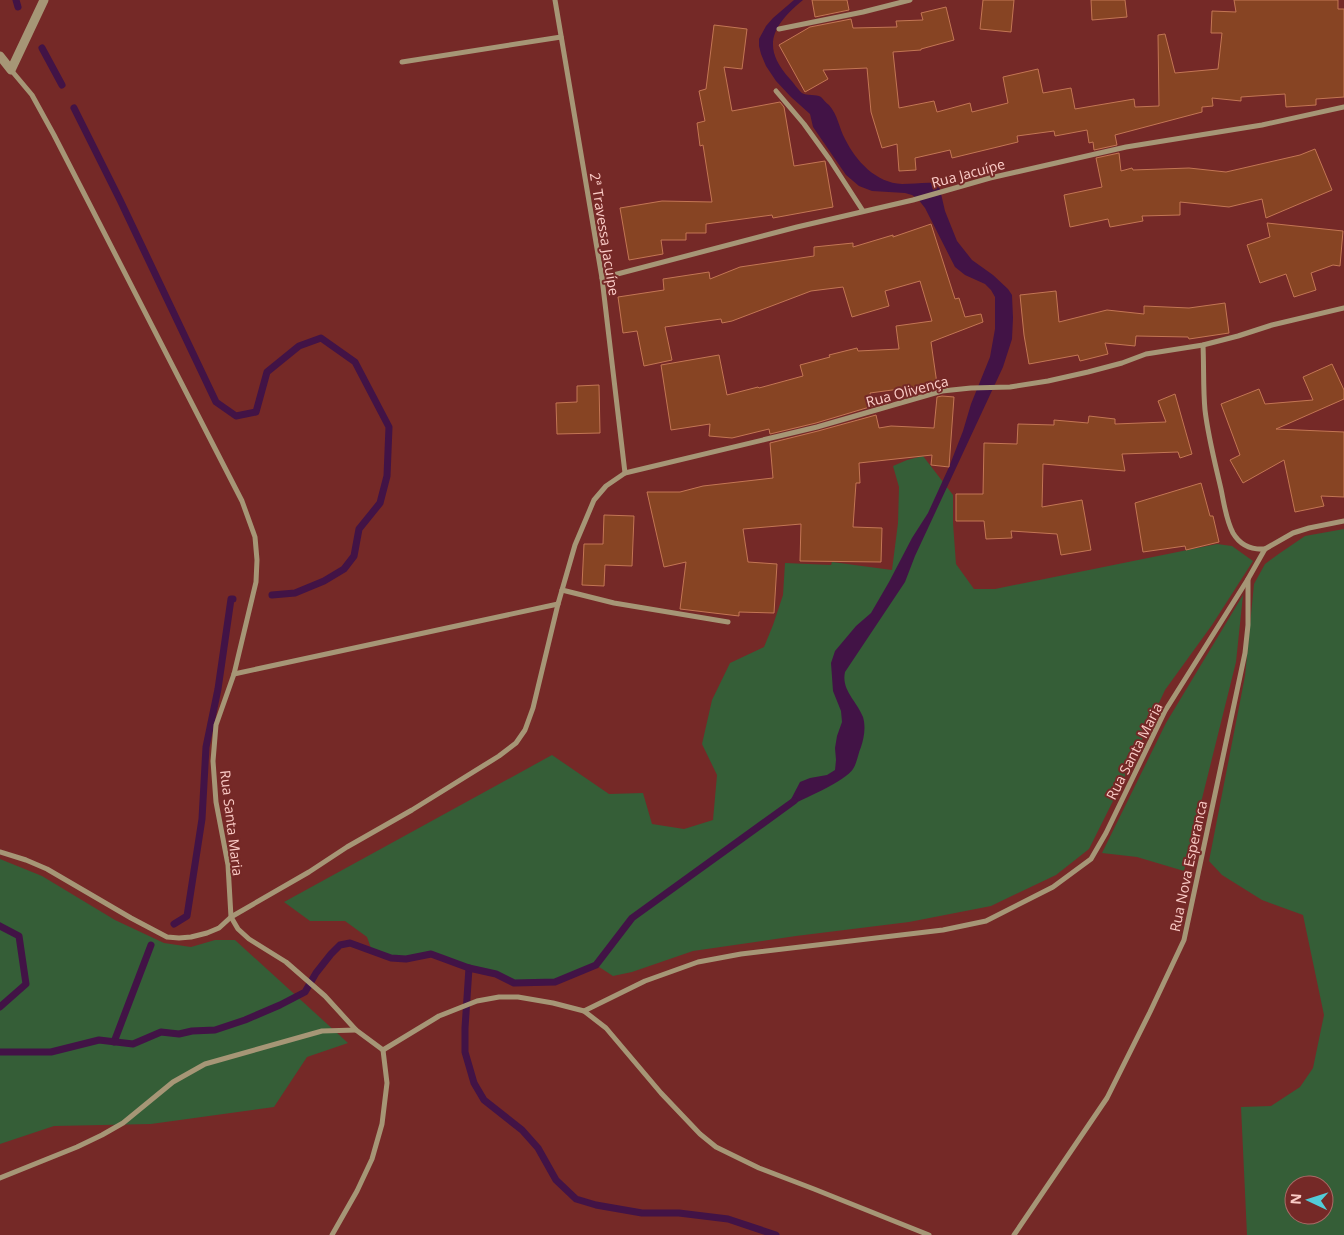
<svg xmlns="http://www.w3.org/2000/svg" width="1344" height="1235" font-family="'Open Sans',sans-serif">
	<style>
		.green { fill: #355e37; fill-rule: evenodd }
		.water { fill: #421346 }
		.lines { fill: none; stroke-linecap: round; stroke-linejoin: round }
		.stream { stroke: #421346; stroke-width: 7 }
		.building { fill: #874423; stroke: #c37654 }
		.minor { stroke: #a69676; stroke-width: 5 }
		.tertiary { stroke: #a69676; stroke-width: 9 }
		.labels { text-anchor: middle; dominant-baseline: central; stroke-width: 4; stroke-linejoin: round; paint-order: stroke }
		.street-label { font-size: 14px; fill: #fbccc7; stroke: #752927 }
	</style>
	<rect width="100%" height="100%" fill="#752927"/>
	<g class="green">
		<polygon points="923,456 953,495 953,523 956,564 974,589 995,589 1217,544 1232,546 1253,561 1212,625 1165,690 1120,787 1089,849 1056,875 991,906 909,922 796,936 693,951 632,972 613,976 596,965 555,982 514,983 496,974 469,968 431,954 406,959 391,958 372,951 367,937 345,921 310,921 284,902 552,755 609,794 643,793 652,824 684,829 713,820 717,775 702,744 712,700 730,663 764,647 773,625 783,595 785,563 831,565 832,562 892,570 898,523 899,487 893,466 907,460"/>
		<path d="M1344,529V1235H1247L1241,1107L1271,1106L1300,1087L1313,1068L1324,1015L1303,915L1262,900L1222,875L1209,861L1245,676L1254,584L1265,564L1280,553L1305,536ZM1294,1185H1324V1215H1294Z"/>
		<polygon points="1243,595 1236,662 1184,871 1137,857 1102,853 1166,723"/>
		<polygon points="0,859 42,876 115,920 164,943 191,947 215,940 235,940 348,1043 307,1057 274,1107 151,1124 54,1126 0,1144"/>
	</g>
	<path class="water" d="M794,0H803C773,25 760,46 790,79C794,83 798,90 802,93C807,96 816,94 821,97C823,99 826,103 829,105C838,115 839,128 845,139C856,161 876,183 902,184C913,184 924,182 936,183L939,185L945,211L957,241L972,260L993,275L1008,289L1012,295L1013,318L1012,339L1003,367L915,556L905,582L845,672C841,690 857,701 863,717C866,727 864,738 861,747C858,754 857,763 853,769C846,781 801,800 787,807L800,782L810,778L827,775L835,770L836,760L835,748L837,736L842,722L841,711L833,691L831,663L835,651L856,626L871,613L889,582L912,538L928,513L949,467L963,431L971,404L990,357L995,329V297L991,290L985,284L965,275L955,267L925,208L918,199L912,195L905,193L872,191L859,186L846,175L813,127L810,114L791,97L776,81L766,66L761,54L759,46V39L766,26L773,18Z"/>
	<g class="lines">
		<g class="stream">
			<polyline points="16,0 18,7"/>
			<polyline points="42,48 62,85"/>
			<polyline points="74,108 120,200 216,402 236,416 256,412 267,372 299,346 321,338 355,362 389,427 387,476 380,503 359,529 354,556 344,569 324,581 295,593 272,595"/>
			<polyline points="174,924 187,916 202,819 206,747 218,689 231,599 233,599"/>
			<polyline points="0,926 19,936 26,984 0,1007"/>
			<polyline points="469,968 465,1028 465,1052 474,1083 484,1100 522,1130 538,1148 556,1180 576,1199 596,1205 642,1213 679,1213 728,1219 776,1235"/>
			<polyline points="114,1042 151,945"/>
			<polyline points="0,1052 51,1052 99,1040 133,1044 161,1032 179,1034 192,1031 215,1030 245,1020 280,1005 305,992 316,973 331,954 340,945 350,943 391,958 406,959 431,954 469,968 496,974 514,983 555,982 596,965 632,918 794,801"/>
		</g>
	</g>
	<g class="building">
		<polygon points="812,0 847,0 849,10 815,17"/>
		<polygon points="983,0 1014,0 1011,32 980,29"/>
		<polygon points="1091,0 1125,0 1127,17 1092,20"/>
		<polygon points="1234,0 1338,0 1338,9 1344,9 1344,97 1316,99 1316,105 1286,107 1285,94 1241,97 1241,101 1212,98 1213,106 1202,107 1202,112 1115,135 1117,145 1094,150 1093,142 1089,143 1087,130 1055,136 1054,131 1017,136 1018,142 952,158 950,150 915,158 916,170 899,171 897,144 882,148 871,112 867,68 823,70 828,79 805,92 779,45 810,27 851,19 853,28 897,27 896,21 923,20 921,13 946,7 954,40 921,49 921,50 893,52 899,108 934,101 937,112 970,103 972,112 1008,103 1003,77 1038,69 1043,93 1071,88 1075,109 1134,99 1135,107 1159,106 1158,35 1165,34 1175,73 1218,69 1222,33 1211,33 1212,11 1236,12"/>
		<polygon points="714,25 747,29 742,69 724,67 732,111 780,102 784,107 794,166 825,161 833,207 773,218 772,215 706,224 706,233 686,233 686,240 661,240 663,254 629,260 620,208 662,201 712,202 703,145 700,146 697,123 705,121 699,91 706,89"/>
		<polygon points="1315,149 1332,190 1266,218 1262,199 1229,207 1180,202 1180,215 1142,216 1143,221 1110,227 1108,219 1070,227 1064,195 1102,187 1096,158 1119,153 1121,171 1132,168 1133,170 1189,168 1226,172 1300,155"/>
		<polygon points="1267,223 1343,231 1340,266 1333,265 1311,273 1316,290 1294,297 1286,274 1260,283 1247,245 1270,237"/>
		<polygon points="931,224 955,299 959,298 965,317 981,314 983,322 931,342 937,384 870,393 873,406 816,423 770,434 769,429 732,438 709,436 710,424 671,430 661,365 719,355 727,395 758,387 759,388 803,376 800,365 830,357 829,355 857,348 858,351 899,349 896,326 932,321 920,281 885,291 889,306 852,317 843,287 811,291 732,321 722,323 721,319 665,327 672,360 644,366 637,331 623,333 618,297 664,290 663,279 709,272 710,279 740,267 814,256 814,247 853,243 853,247 893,235 893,237"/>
		<polygon points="1056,291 1059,322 1107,310 1144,314 1144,306 1189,308 1225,303 1229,333 1189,339 1188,337 1136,336 1135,346 1105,343 1108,354 1080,361 1078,355 1029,364 1024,335 1020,295"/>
		<polygon points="1332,364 1344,390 1344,399 1276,429 1344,432 1344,497 1321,496 1324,506 1295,512 1284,460 1243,483 1230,460 1240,455 1221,404 1259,389 1265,404 1313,400 1303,377"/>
		<polygon points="599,385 600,433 557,434 556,403 577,402 577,386"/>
		<polygon points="1175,394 1192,454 1180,458 1178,452 1122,454 1125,471 1043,464 1042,507 1082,500 1091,550 1061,555 1057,534 1011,531 1012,538 986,539 984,521 956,521 956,494 983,494 984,443 1017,444 1018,424 1054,425 1054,420 1088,423 1089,416 1115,419 1115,424 1166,422 1158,401"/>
		<polygon points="942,396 954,397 949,467 931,465 932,455 859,463 860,483 856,483 853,527 882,528 881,562 800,561 801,524 743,529 748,562 777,564 774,613 739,612 739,616 680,609 686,562 664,567 647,492 680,492 703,486 773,478 770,443 818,431 876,415 879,428 891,426 934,428 937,397"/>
		<polygon points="1201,483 1210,516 1213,516 1219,542 1186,550 1185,546 1143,552 1135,503"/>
		<polygon points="604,515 634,516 632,566 605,565 604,586 582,585 584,544 603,544"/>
	</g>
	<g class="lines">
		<g class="minor">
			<polyline points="555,0 602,278 625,473"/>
			<polyline points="779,29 863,12 910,0"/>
			<polyline points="402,62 561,37"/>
			<polyline points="11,70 32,95 54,135 242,501 255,537 257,560 256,582 234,674 216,725 213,761 216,802 228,865 231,917 238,929 249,939 286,962 325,996 356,1030 383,1050"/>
			<polyline points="776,91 804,124 830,160 863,211"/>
			<polyline points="602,278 797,227 913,200 990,178 1126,147 1262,125 1344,107"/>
			<path d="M1203,345C1204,367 1203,389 1205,410C1208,436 1215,463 1221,489C1224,503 1226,520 1233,533C1240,545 1251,550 1265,549"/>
			<polyline points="562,590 614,603 728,622"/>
			<polyline points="234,674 558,604"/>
			<polyline points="0,852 26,860 47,869 131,918 167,937 179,938 191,937 207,933 219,928 231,917 309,872 347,847 412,810 499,756 516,743 525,730 533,708 558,604 575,545 586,519 594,500 606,486 625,473 817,427 942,391 971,388 1010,387 1048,381 1088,372 1122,363 1146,354 1203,345 1238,336 1272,325 1344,308"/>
			<polyline points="584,1011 645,981 698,962 741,954 943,930 986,921 1053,887 1091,859 1106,833 1165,711 1248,579 1265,549 1293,533 1309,528 1344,521"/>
			<polyline points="383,1050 439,1016 477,1001 499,997 518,997 553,1003 584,1011 606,1028 661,1093 700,1134 716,1147 759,1168 814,1189 929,1235"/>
			<polyline points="0,1178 77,1147 102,1135 123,1123 173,1082 205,1064 322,1031 356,1030"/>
			<polyline points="332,1235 357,1191 372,1159 382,1124 387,1083 383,1050"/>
			<polyline points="1014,1235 1107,1098 1150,1012 1184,940 1245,653 1248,625 1248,579"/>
		</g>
		<polyline class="tertiary" points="0,56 11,70 44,0"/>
	</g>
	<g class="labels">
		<g class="street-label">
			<text transform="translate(968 173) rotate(-15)">Rua Jacuípe</text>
			<text transform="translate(605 234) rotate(81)">2ª Travessa Jacuípe</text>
			<text transform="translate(907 391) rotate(-15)">Rua Olivença</text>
			<text transform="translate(1134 751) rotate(-63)">Rua Santa Maria</text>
			<text transform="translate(232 823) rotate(83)">Rua Santa Maria</text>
			<text transform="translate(1188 866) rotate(-78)">Rua Nova Esperanca</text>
		</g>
	</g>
	<g transform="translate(1309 1200) rotate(274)"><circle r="24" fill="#752927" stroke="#ab6a67"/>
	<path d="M0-4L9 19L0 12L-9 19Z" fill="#52cbd8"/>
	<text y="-8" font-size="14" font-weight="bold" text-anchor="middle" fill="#fbccc7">N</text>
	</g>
</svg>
